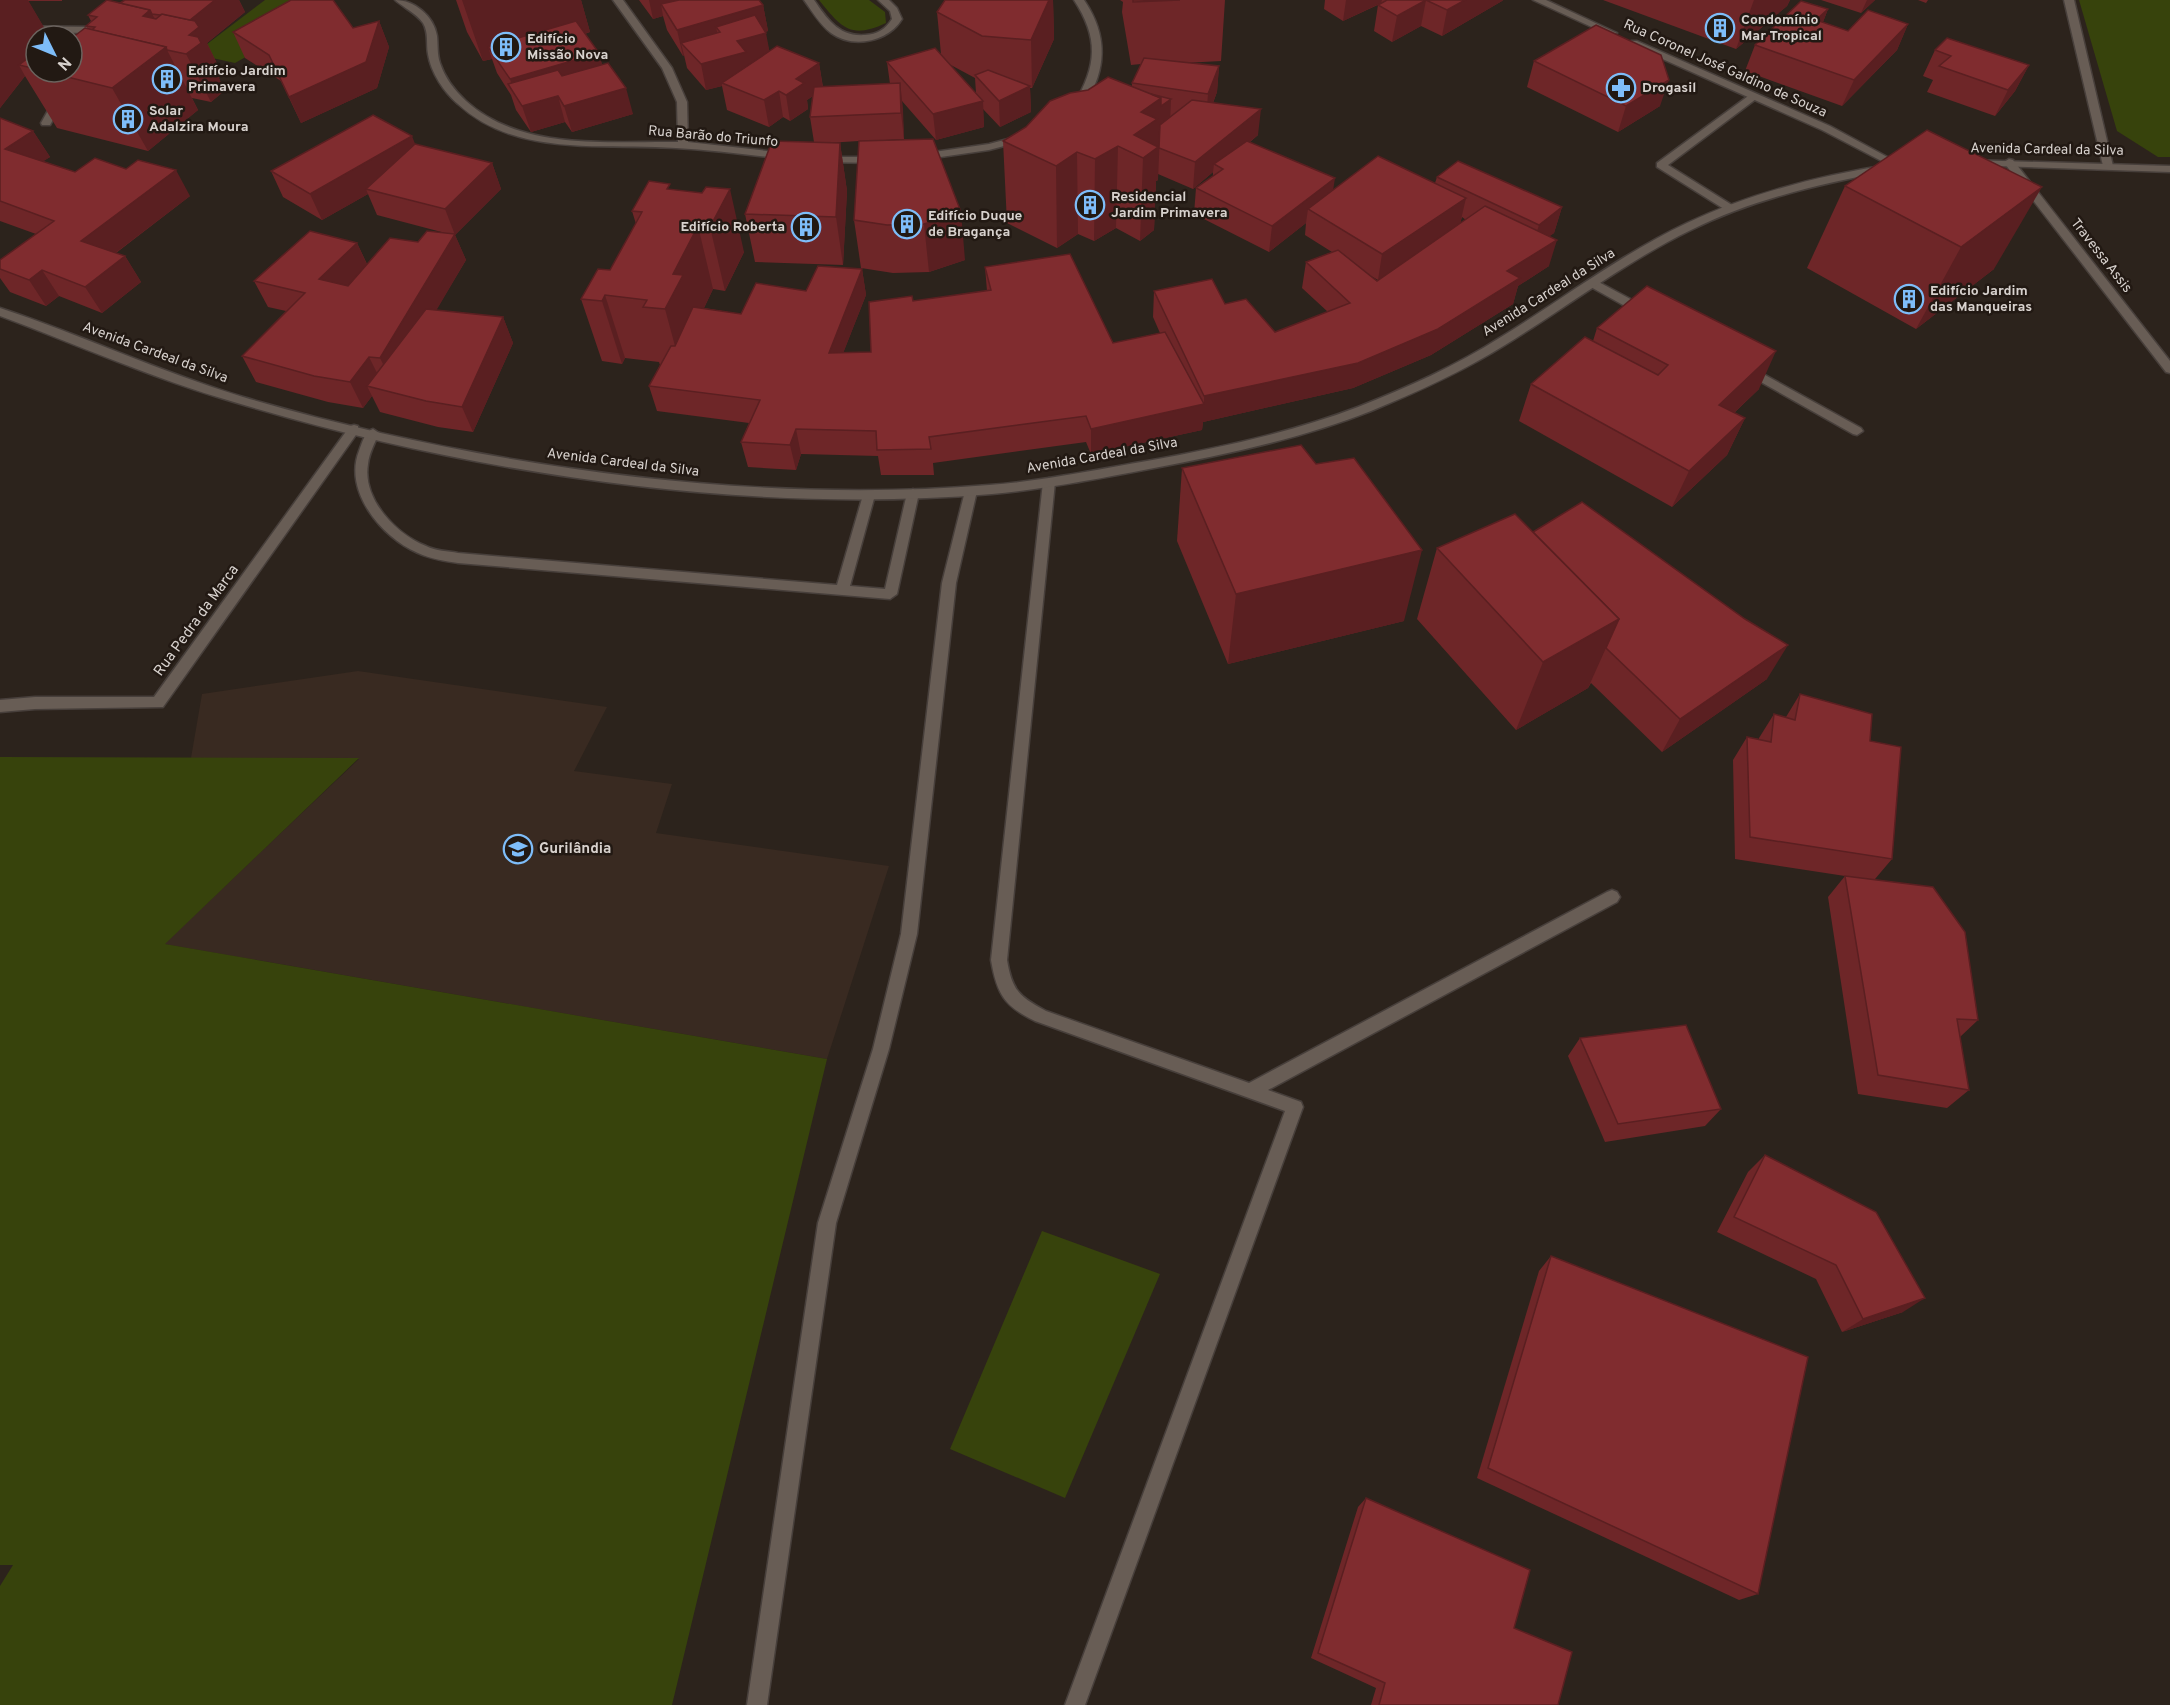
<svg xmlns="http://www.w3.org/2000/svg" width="2170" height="1705" font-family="Overpass,sans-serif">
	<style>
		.built { fill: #392a21 }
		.green { fill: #37430c }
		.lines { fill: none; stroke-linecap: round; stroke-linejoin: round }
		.lane-casing { stroke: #473f3b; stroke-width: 3 }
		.street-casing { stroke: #473f3b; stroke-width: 3 }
		.secondary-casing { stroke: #473f3b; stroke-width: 3 }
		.lane { fill: #685d55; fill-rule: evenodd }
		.street { fill: #685d55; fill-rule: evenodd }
		.secondary { fill: #685d55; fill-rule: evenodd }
		.wall { fill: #6e2628; fill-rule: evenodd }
		.shaded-wall { fill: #5a1f21 }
		.building { fill: #802c2f; stroke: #5a1f21; stroke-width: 1.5 }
		.labels { text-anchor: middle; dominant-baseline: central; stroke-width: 5; stroke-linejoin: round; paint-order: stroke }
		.far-poi-label { font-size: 14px; font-weight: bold; fill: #d8d2ce; stroke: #221913; text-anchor: start }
		.far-street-label { font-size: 14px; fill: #d8d2ce; stroke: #221913 }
		.street-label { font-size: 15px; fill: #d8d2ce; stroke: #221913 }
		.poi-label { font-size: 15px; font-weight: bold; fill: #d8d2ce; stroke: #221913; text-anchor: start }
	</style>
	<rect width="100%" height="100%" fill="#2c231c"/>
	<polygon class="built" points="358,671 607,707 574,771 672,784 656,833 889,866 827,1059 164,944 359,759 191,758 202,694"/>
	<g class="green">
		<polygon points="265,0 319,0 336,7 235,63 194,54"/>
		<path d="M819,0H869L885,12L886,23C850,40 841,27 819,0Z"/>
		<polygon points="2079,0 2170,0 2170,157 2158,157 2117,131"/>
		<polygon points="0,757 359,758 165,944 827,1059 672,1705 0,1705 0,1586 13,1565 0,1565"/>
		<polygon points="1042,1231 1160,1274 1065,1498 950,1449"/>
	</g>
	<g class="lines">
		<g class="lane-casing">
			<g id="lane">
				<polygon points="2064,0 2074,0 2113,166 2112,168 2103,166"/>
				<polygon points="1751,94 1760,96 1668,165 1732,205 1732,209 1724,209 1657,167 1657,163"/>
				<polygon points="1593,279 1649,309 1651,312 1649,315 1641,315 1589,286 1589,280"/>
				<polygon points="1747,365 1861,428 1863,431 1857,435 1853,434 1743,372 1741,369"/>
				<path d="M373,429L379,433C375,443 369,453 368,464C362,499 396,534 426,546C436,551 448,551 458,553L837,585L863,495L869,491L875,495L850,586L885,589L907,493L913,489L919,493L897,594L890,599L458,563C445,561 430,559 418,553C382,538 343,491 359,451C362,443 365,431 373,429Z"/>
				<path d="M1049,478L1055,482L1007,960C1012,990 1019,997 1046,1011L1249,1083L1607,892L1612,890L1617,892L1620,897L1617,902L1268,1090L1301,1102L1303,1107L1085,1705H1065L1285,1111L1035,1021C1004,1006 997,994 991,960L1043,482Z"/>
				<polygon points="971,487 977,491 956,583 917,934 889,1049 836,1223 767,1705 747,1705 818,1223 873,1049 901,934 942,583 965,491"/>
			</g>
		</g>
		<g class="street-casing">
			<g id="street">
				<path d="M395,0C414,0 434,16 437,36C438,45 437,54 440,63C445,78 454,90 466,101C521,151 609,141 678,142L677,102L662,68L613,0H623L672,68L687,102L688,142L785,153L790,156L785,159C749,155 712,150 676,148C604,143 516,158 458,104C444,92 431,73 428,54C426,44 429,33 423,23C416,13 404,8 395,0Z"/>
				<path d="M804,0H814C827,19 839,37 865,35C877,34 885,30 892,19L890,11L878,0H889L897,8L902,19C888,42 853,49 831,33C820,25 812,11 804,0Z"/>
				<path d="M1074,0H1084C1103,28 1108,57 1093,89C1090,96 1086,104 1079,107L1074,104C1097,66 1099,38 1074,0Z"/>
				<polygon points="1533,0 1546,0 1617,33 1609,35"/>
				<polygon points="0,26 98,27 103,30 98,33 0,32"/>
				<polygon points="1631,41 1637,41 1830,126 1904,166 1895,168 1822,130 1631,45"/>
				<polygon points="55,98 64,100 50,125 42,125 41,123"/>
				<polygon points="1023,135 1028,138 1027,140 989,150 920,160 915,157 920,154 989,144"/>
				<polygon points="824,157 878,157 883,160 878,163 820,162 819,160"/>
				<polygon points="2009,159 2013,160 2170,361 2170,373 2166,372 2005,164 2004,162"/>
				<polygon points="354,425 358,426 358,432 163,707 35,709 0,712 0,700 35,697 154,697 350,426"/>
			</g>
		</g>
		<g class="secondary-casing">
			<g id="secondary">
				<polygon points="1971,160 2170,166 2170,172 1967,165 1967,161"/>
				<path d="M1887,165L1891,166V170C1822,184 1755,198 1691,230C1625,262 1567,307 1505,345C1462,372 1417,392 1371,411C1300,439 1224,455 1149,469C1097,479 1045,489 992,494C746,515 469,473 234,402C154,379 78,345 0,316V308C82,335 160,372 243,397C475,465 748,505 989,485C1042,481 1095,470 1147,461C1218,448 1290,433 1358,407C1408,387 1456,366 1501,337C1563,299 1621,254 1687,223C1751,193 1818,176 1887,165Z"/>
			</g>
		</g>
		<use href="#lane" class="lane"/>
		<use href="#street" class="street"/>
		<use href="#secondary" class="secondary"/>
	</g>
	<g class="wall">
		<polygon points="0,0 62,0 62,1 28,1 49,36 36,36 36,72 72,72 88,29 86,26 91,21 88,15 120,3 125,0 239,0 245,12 207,43 222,74 219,78 224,91 211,102 192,98 198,110 148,151 57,128 25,76 0,108"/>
		<polygon points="456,0 581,0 590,32 585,34 599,53 602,65 633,114 572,132 565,122 531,132 516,110 511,95 497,73 492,59 483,61 467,32"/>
		<path d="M639,0H759L763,5L768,31L765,32L769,51L819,63L823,87L890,84L887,62L941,54L937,12L945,0H1053L1054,39L1032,88H1030L1031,112L1000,127L983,109L984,127L936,140L902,101L904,139L867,141L965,260L929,272L893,273L861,268L854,220L859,141L827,143H840L847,191L843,265L755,262L745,214L814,142L810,117L813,96L807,100L808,109L790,121L783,117L769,127L727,110L722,86L706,90L687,68L684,55L683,56L667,30L663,16L653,19ZM949,64L975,78L976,93Z"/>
		<path d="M1120,0H1225L1221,61L1184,63L1219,66L1217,92L1213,103L1258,135L1250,142L1333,191L1435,183L1437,177L1562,207L1554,233L1549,236V266L1518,286L1513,304L1431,355L1353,388L1203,422L1202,430L1091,454L1086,442L933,463L934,475H881L878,456L801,454L796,470L748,467L741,442L749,423L657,411L649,386L660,365L659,362L625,358L622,364L602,361L581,299L610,270L636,224L632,211L672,190L744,252L725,291L713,289L704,308L741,314L806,291L862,269L866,295L843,353L871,352L913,301L987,291L985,267L1113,343L1160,333L1153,317L1154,291L1225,304L1275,332L1328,312L1302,288L1306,262L1332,252L1305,235L1306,223L1269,252L1194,214L1196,188L1213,176V172L1193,189L1158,174V180L1156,181L1154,230L1140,241L1116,228L1094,241L1078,234L1057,248L1007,223L1003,141L1132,87V83L1141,64L1131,65L1122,12L1123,2ZM1462,217L1466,220L1460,224ZM1436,241L1377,281L1371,276L1378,280Z"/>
		<polygon points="1325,0 1503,0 1502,1 1442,36 1421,26 1392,42 1374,31 1378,5 1382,3 1343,21 1324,9"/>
		<polygon points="1603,0 1790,0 1787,6 1736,49"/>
		<polygon points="1821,0 1875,0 1861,13"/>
		<polygon points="1918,0 1928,0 1926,3"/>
		<polygon points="1828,9 1823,22 1848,31 1908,24 1897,50 1842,106 1745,71 1755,45"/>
		<polygon points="379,21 389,47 377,88 301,123 281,81 245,58 233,32 353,28"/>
		<polygon points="1935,50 2029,65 2015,91 1995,116 1927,92 1933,80 1923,76"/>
		<polygon points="1534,61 1660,106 1618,132 1527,87"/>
		<polygon points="0,118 33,131 50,157 43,161 75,172 190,196 116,253 125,256 141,282 102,313 59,296 46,306 10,292 0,278 0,260 36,234 0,221"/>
		<polygon points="1927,130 1994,269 1916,329 1807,268 1845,186"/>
		<polygon points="415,144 492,163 501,189 455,235 466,260 436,310 503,317 513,343 473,432 438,427 380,412 372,396 363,408 328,402 256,382 242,356 286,311 268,307 254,281 357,243 367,264 418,242 449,234 377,215 368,194 322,220 283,197 271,171"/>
		<polygon points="1597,328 1759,389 1734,413 1745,418 1727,455 1672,507 1519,421 1531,384 1593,341"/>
		<polygon points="1182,468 1404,621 1228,664 1177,541"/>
		<polygon points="1533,532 1767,679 1662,752 1591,683 1588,688 1516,730 1417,619 1437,548"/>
		<polygon points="1800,694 1870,741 1892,859 1875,879 1978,1020 1960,1037 1969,1090 1947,1108 1858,1094 1828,897 1845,876 1735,859 1733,760 1747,737 1759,739 1759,738 1774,714 1786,717"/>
		<polygon points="1580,1038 1721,1109 1705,1126 1605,1142 1568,1056"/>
		<polygon points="1765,1155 1903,1312 1842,1332 1816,1279 1717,1232 1748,1172"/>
		<polygon points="1551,1256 1758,1594 1739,1600 1477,1478 1539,1271"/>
		<polygon points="1366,1498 1514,1628 1558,1705 1371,1705 1376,1688 1311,1658 1358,1507"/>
	</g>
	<g class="shaded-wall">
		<polygon points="0,0 28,0 49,36 36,36 36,62 19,65 25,76 0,108"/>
		<polygon points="215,0 239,0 245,12 207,43 222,74 219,78 224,91 211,102 186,54 188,21"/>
		<polygon points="462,0 581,0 590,32 495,58 488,47 492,59 483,61"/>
		<polygon points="649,0 686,0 661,4 663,16 653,19"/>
		<polygon points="1049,0 1053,0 1054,39 1032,88 1031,40"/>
		<polygon points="1346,0 1382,0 1381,3 1343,21"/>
		<polygon points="1426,0 1421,26 1392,42 1397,16"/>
		<polygon points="1465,0 1503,0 1502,1 1442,36 1447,10"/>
		<polygon points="1754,0 1790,0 1787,6 1736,49"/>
		<polygon points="1867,0 1875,0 1861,13"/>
		<polygon points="763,5 768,31 722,44 720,32 716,27 720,45 681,43 684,55 683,56 677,30"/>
		<polygon points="1828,9 1818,35 1816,20"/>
		<polygon points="150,10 172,51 167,50 198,110 148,151 112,88 143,16"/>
		<polygon points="379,21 389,47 377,88 301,123 289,97"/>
		<polygon points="1908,24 1897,50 1842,106 1854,80"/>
		<polygon points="766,33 771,59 722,83 722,86 706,90 701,64 737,41"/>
		<polygon points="599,53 606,79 515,95 510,79"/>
		<polygon points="819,63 823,89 807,100 808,109 790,121 786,95 796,79"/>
		<polygon points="2029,65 2015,91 1995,116 2008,90"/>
		<polygon points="1219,66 1217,92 1206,120 1208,94"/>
		<polygon points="1669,80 1660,106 1618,132 1626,106"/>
		<polygon points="900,83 903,109 904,139 901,113"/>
		<polygon points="1030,86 1031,112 1000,127 999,101"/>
		<polygon points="626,88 633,114 572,132 564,106"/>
		<polygon points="779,91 783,117 769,127 764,100"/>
		<polygon points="558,96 565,122 531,132 522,106"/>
		<polygon points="1161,98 1171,99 1170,125 1160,133 1158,180 1156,181 1154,230 1140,241 1143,158 1123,149 1141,112"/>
		<polygon points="983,101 984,127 936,140 933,114"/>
		<polygon points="1261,109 1258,135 1219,167 1214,164 1213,172 1193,189 1195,162"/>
		<polygon points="33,131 50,157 22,175 5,149"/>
		<polygon points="412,136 422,162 366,189 368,194 322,220 310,194"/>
		<polygon points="840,143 847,191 843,265 836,217"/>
		<polygon points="1118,146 1116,228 1094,241 1095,159"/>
		<polygon points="1077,152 1078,234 1057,248 1056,166"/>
		<polygon points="492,163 501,189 455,235 466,260 393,384 380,358 455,235 445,209"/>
		<polygon points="176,170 190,196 97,267 81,241"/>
		<polygon points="1335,178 1331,204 1308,209 1306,223 1269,252 1272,226"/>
		<polygon points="2042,187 1994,269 1916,329 1961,247"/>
		<polygon points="730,189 744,252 725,291 710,227"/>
		<polygon points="1466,198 1460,224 1378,280 1382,254"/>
		<polygon points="1562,207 1554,233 1531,251 1539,225"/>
		<polygon points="961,212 965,260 929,272 924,224"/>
		<polygon points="698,226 713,289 696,325 682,372 665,309 673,274"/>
		<polygon points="1557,240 1549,266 1518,286 1513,304 1431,355 1353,388 1203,422 1202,430 1091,454 1091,429 1204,404 1204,396 1507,271"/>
		<polygon points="357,243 369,269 332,305 319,279"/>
		<polygon points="125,256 141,282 102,313 85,287"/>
		<polygon points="862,269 866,295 833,379 829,353"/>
		<polygon points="42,270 59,296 46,306 29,280"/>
		<polygon points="605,295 625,358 622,364 602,301"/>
		<polygon points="503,317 513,343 473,432 462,407"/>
		<polygon points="1776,351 1759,389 1703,442 1719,405"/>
		<polygon points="369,357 382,383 367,386 372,396 363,408 350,382"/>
		<polygon points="1745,418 1727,455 1672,507 1689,471"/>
		<polygon points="796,429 801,454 796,470 790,445"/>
		<polygon points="1422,550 1404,621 1228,664 1236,594"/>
		<polygon points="1619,619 1588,688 1516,730 1543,662"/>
		<polygon points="1788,645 1767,679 1662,752 1680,719"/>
		<polygon points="1925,1298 1903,1312 1842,1332 1863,1319"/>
	</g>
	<g class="building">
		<polygon points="107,0 150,10 143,16 156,19 162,14 195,21 199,27 189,35 198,37 201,43 186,54 167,50 166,47 92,30 95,27 86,26 97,17 88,15"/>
		<polygon points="125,0 215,0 190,20 162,14 160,15 152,14 150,10 120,3"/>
		<polygon points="291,0 333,0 353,28 379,21 366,62 289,97 269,55 233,32"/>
		<polygon points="679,0 759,0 763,5 677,30 661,4"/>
		<polygon points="945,0 1049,0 1031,40 982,36 937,12"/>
		<polygon points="1133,0 1180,0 1133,2"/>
		<polygon points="1387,0 1465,0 1447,10 1426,0 1397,16 1378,5"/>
		<polygon points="1801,1 1828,9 1816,20 1848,31 1868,10 1908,24 1854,80 1755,45"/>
		<polygon points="755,15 766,33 737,41 746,52 701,64 681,43 720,32 716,27"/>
		<polygon points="576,21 599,53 510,79 488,47"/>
		<polygon points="1596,25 1661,55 1669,80 1626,106 1534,61"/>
		<polygon points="85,28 166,47 112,88 47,72 72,72 72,38"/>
		<polygon points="1947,38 2029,65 2008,90 1939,66 1951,56 1935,50"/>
		<polygon points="777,46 819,63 796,79 804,83 786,95 779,91 764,100 722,83"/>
		<polygon points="935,48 983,101 933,114 887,62"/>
		<polygon points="36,52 36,69 19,65"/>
		<polygon points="1144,58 1219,66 1208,94 1132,83"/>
		<polygon points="608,63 626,88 564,106 558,96 522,106 508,84 558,70 562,76"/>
		<polygon points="988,70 1030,86 999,101 975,75"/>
		<polygon points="1108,77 1161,98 1141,112 1157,119 1134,135 1158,147 1143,158 1118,146 1095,159 1077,152 1056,166 1003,141 1026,127 1050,101 1070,93 1088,90"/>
		<polygon points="900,83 901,113 810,117 814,87"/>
		<polygon points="1151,94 1171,99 1161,106 1161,98"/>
		<polygon points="1192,100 1261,109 1195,162 1159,148 1160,125"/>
		<polygon points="373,115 412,136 310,194 271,171"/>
		<polygon points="0,118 33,131 5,149 75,172 95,158 126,169 138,160 176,170 81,241 125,256 85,287 42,270 29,280 0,269 0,260 54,221 0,201"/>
		<polygon points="1927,130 2042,187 1961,247 1845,186"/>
		<polygon points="933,139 961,212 924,224 887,225 854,220 859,141"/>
		<polygon points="772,141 840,143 836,217 745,214"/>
		<polygon points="1247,141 1335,178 1272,226 1196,188 1223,169 1214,164"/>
		<polygon points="415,144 492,163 445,209 366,189"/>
		<polygon points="1378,156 1466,198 1382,254 1308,209"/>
		<polygon points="1458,161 1562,207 1539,225 1437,177"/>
		<polygon points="649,181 670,184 667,189 702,193 706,187 730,189 710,227 698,226 673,274 683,275 665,309 643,307 647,300 605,295 602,301 581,299 598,269 610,270 642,212 632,211"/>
		<polygon points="1485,206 1557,240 1507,271 1520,278 1438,329 1358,363 1204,396 1154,291 1212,279 1225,304 1246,299 1275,332 1350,303 1306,262 1338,250 1377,281"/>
		<polygon points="310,231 357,243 319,279 348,286 390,238 418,242 427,231 455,234 380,358 369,357 350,382 314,376 242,356 305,293 254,281"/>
		<polygon points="1070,254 1113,343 1165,332 1204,404 1091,429 1086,416 929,437 931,449 877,450 876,431 796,429 790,445 741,442 760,400 649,386 671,346 675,346 693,307 741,314 756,283 806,291 818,266 862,269 829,353 871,352 869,302 912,296 913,301 991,290 985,267"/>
		<polygon points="1647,286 1776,351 1719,405 1745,418 1689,471 1531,384 1585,337 1658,375 1668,365 1597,328"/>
		<polygon points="426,309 503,317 462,407 426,401 367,386"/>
		<polygon points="1301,445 1316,464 1354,458 1422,550 1236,594 1182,468"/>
		<polygon points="1582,502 1745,619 1788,645 1680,719 1606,648 1619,619 1533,532"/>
		<polygon points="1515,514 1619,619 1543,662 1437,548"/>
		<polygon points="1800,694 1872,714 1870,741 1901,747 1892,859 1750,837 1747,737 1771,742 1774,714 1795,720"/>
		<polygon points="1845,876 1933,887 1965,932 1978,1020 1957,1019 1969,1090 1878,1075"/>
		<polygon points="1686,1025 1721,1109 1618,1124 1580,1038"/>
		<polygon points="1765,1155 1876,1212 1925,1298 1863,1319 1836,1265 1734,1217"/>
		<polygon points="1551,1256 1808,1357 1758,1594 1488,1468"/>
		<polygon points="1366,1498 1530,1570 1514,1628 1572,1652 1558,1705 1379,1705 1385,1683 1318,1653"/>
	</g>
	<defs>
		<g id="building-ring" transform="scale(1.5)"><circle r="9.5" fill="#221913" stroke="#7ebdf9" stroke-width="1.5"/><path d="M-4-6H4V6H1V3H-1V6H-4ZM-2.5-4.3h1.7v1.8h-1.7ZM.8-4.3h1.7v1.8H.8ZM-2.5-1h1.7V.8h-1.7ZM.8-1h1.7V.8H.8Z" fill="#7ebdf9"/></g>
		<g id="pharmacy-ring" transform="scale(1.5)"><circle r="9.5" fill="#221913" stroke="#7ebdf9" stroke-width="1.5"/><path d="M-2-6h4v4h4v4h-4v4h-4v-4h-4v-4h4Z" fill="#7ebdf9"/></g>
		<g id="school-ring" transform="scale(1.5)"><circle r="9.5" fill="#221913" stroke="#7ebdf9" stroke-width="1.5"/><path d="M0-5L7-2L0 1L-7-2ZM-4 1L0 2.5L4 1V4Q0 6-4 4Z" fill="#7ebdf9"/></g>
	</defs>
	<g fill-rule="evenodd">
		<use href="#building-ring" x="1720" y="28"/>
		<use href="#building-ring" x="506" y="47"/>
		<use href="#building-ring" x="167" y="79"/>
		<use href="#pharmacy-ring" x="1621" y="88"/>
		<use href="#building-ring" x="128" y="119"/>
		<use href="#building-ring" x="1090" y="205"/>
		<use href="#building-ring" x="907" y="224"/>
		<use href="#building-ring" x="806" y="227"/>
		<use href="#building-ring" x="1909" y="299"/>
		<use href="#school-ring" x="518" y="849"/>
	</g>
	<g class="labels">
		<g class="far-poi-label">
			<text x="1741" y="20">Condomínio<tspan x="1741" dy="16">Mar Tropical</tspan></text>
			<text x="527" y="39">Edifício<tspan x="527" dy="16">Missão Nova</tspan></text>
			<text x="188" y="71">Edifício Jardim<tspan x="188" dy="16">Primavera</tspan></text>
			<text x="1642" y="88">Drogasil</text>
			<text x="149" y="111">Solar<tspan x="149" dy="16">Adalzira Moura</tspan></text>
			<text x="1111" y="197">Residencial<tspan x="1111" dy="16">Jardim Primavera</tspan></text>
			<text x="928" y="216">Edifício Duque<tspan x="928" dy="16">de Bragança</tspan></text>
			<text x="785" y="227" text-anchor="end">Edifício Roberta</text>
			<text x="1930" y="291">Edifício Jardim<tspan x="1930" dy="16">das Manqueiras</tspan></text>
		</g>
		<g class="far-street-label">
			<text transform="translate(1725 69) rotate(24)">Rua Coronel José Galdino de Souza</text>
			<text transform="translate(713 137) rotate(5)">Rua Barão do Triunfo</text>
			<text transform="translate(2047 150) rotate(1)">Avenida Cardeal da Silva</text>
			<text transform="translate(2101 256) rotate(52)">Travessa Assis</text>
			<text transform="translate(1549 293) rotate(-32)">Avenida Cardeal da Silva</text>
			<text transform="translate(155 353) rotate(20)">Avenida Cardeal da Silva</text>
			<text transform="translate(1102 456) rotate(-10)">Avenida Cardeal da Silva</text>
			<text transform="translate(623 463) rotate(7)">Avenida Cardeal da Silva</text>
		</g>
		<g class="street-label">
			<text transform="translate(197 621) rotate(-54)">Rua Pedra da Marca</text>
		</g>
		<g class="poi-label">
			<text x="539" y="849">Gurilândia</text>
		</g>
	</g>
	<g transform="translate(54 54) rotate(133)"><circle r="28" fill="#221913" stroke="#6b635e" stroke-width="1.5"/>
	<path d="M0-4.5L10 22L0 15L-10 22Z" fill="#7ebdf9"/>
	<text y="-9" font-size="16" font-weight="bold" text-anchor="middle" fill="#d8d2ce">N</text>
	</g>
</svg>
